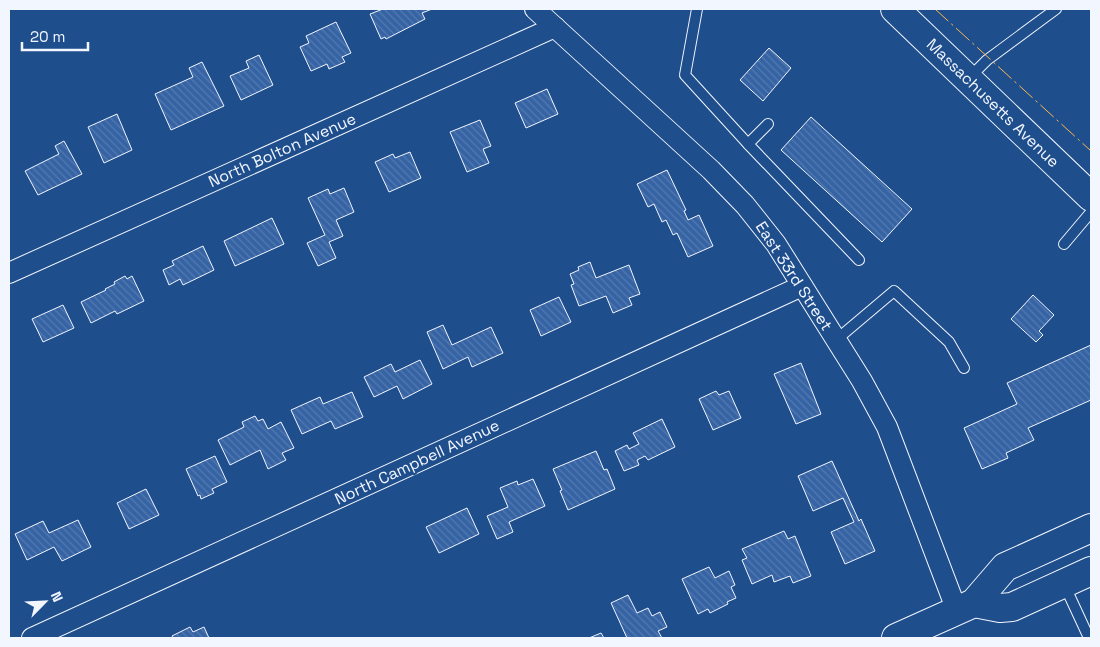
<svg xmlns="http://www.w3.org/2000/svg" width="1100" height="647" font-family="'Space Grotesk',sans-serif">
	<style>
		.building { fill: url(#building-back-hatch); stroke: #f2f6ff }
		.lines { fill: none; stroke-linecap: round; stroke-linejoin: round }
		.service-casing { stroke: #f2f6ff; stroke-width: 12 }
		.minor-casing { stroke: #f2f6ff; stroke-width: 22 }
		.secondary-casing { stroke: #f2f6ff; stroke-width: 30 }
		.service { stroke: #1f4e8c; stroke-width: 10 }
		.minor { stroke: #1f4e8c; stroke-width: 20 }
		.secondary { stroke: #1f4e8c; stroke-width: 28 }
		.power { stroke: #ffb74d; stroke-width: 1; stroke-dasharray: 18 4 2.5 4; stroke-linecap: butt }
		.labels { text-anchor: middle; dominant-baseline: central; stroke-width: 4; stroke-linejoin: round; paint-order: stroke }
		.street-label { font-size: 16px; fill: #f2f6ff; stroke: #1f4e8c }
	</style>
	<defs>
		<pattern id="building-back-hatch" width="6" height="6" patternUnits="userSpaceOnUse" patternTransform="scale(1.25)"><rect width="6" height="6" fill="#3563a3"/><path d="M-1 5l2 2M0 0l6 6M5-1l2 2" fill="none" stroke="#537ab1"/></pattern>
	</defs>
	<rect width="100%" height="100%" fill="#1f4e8c"/>
	<g class="building">
		<polygon points="383,9 432,9 422,13 425,19 386,39 385,37 381,39 370,14"/>
		<polygon points="336,22 351,53 342,57 345,62 329,69 327,64 311,71 300,47 309,43 306,36"/>
		<polygon points="769,48 791,68 763,101 740,80"/>
		<polygon points="259,55 273,85 241,100 230,76 249,68 246,61"/>
		<polygon points="202,62 224,106 171,130 155,94 193,77 189,68"/>
		<polygon points="547,89 558,114 526,128 515,103"/>
		<polygon points="117,114 132,150 104,163 88,127"/>
		<polygon points="811,117 912,209 882,242 781,150"/>
		<polygon points="480,120 491,146 483,149 489,163 467,172 450,132"/>
		<polygon points="64,141 82,174 38,195 25,171 59,154 55,146"/>
		<polygon points="410,152 421,178 389,192 375,162 393,154 395,158"/>
		<polygon points="667,170 686,210 684,211 688,220 699,215 713,246 688,257 677,233 673,235 666,220 662,222 654,204 648,207 637,184"/>
		<polygon points="344,188 354,212 336,220 343,236 329,242 336,258 318,266 307,243 325,235 308,198 328,189 330,194"/>
		<polygon points="272,218 284,244 235,266 224,241"/>
		<polygon points="203,246 214,270 183,285 180,279 169,285 163,270 174,265 172,261"/>
		<polygon points="590,262 596,278 629,265 640,294 629,298 632,305 613,313 606,296 579,306 571,285 574,284 570,274 579,270 578,267"/>
		<polygon points="125,276 127,279 132,276 144,301 117,314 115,311 91,323 81,302 106,290 105,289 115,284 114,282"/>
		<polygon points="1033,295 1054,315 1039,331 1043,335 1036,342 1011,319"/>
		<polygon points="559,297 571,322 541,336 530,310"/>
		<polygon points="63,305 74,328 43,342 32,319"/>
		<polygon points="443,325 452,345 491,327 503,353 472,367 468,357 443,369 427,332"/>
		<polygon points="1091,345 1091,400 1028,428 1034,440 1006,453 1008,458 982,469 964,428 1017,404 1007,383"/>
		<polygon points="420,360 432,384 403,399 397,386 374,397 364,377 391,364 395,372"/>
		<polygon points="801,363 821,414 796,424 774,374"/>
		<polygon points="716,391 719,395 729,391 741,418 713,430 699,399"/>
		<polygon points="352,392 363,417 335,429 331,421 302,434 291,410 320,397 323,404"/>
		<polygon points="255,416 258,421 263,419 268,429 281,422 294,448 282,453 286,460 268,469 260,450 230,465 218,440 244,427 242,422"/>
		<polygon points="662,419 675,447 648,460 645,456 637,460 639,465 624,471 615,451 627,445 629,449 639,444 633,433"/>
		<polygon points="596,451 604,470 607,469 615,489 568,510 560,491 562,490 553,469"/>
		<polygon points="215,456 227,482 212,489 214,493 201,499 200,495 198,496 186,469"/>
		<polygon points="832,461 859,521 861,519 875,551 845,564 831,532 854,522 843,498 813,511 798,476"/>
		<polygon points="533,479 545,506 509,522 513,532 497,539 487,516 508,507 500,488 517,481 518,485"/>
		<polygon points="146,489 159,515 129,529 117,503"/>
		<polygon points="467,508 479,534 439,553 426,527"/>
		<polygon points="78,520 91,547 62,561 54,547 27,560 15,534 43,521 49,533"/>
		<polygon points="784,531 788,539 795,536 811,576 793,583 790,576 774,582 772,575 752,584 742,560 747,558 742,549"/>
		<polygon points="709,567 715,578 729,571 735,585 731,587 736,598 727,602 728,604 710,613 708,609 698,614 682,579"/>
		<polygon points="628,595 637,613 648,608 652,616 660,612 667,627 658,631 662,638 627,638 611,603"/>
		<polygon points="190,627 193,632 204,627 209,638 173,638 172,636"/>
		<polygon points="601,633 604,638 589,638"/>
	</g>
	<g class="lines">
		<g class="service-casing">
			<g id="service">
				<polyline points="697,9 685,75 748,144"/>
				<polyline points="969,78 987,60 1056,9"/>
				<polyline points="768,124 748,144 859,260"/>
				<polyline points="1064,244 1091,212"/>
				<polyline points="836,340 894,291 949,342 964,368"/>
				<polyline points="1064,584 1089,638"/>
			</g>
		</g>
		<g class="minor-casing">
			<g id="minor">
				<polyline points="535,9 711,170 745,205 776,244 862,381 887,427 957,611"/>
				<polyline points="9,273 555,27"/>
				<polyline points="32,638 802,286"/>
			</g>
		</g>
		<g class="secondary-casing">
			<g id="secondary">
				<polyline points="895,9 1091,197"/>
				<polyline points="974,603 1000,608 1012,607 1091,571"/>
				<polyline points="896,638 974,603 1005,567 1091,528"/>
			</g>
		</g>
		<use href="#service" class="service"/>
		<use href="#minor" class="minor"/>
		<use href="#secondary" class="secondary"/>
		<polyline class="power" points="935,9 1091,151"/>
	</g>
	<g class="labels">
		<g class="street-label">
			<text transform="translate(993 103) rotate(44)">Massachusetts Avenue</text>
			<text transform="translate(282 150) rotate(-24)">North Bolton Avenue</text>
			<text transform="translate(794 276) rotate(57)">East 33rd Street</text>
			<text transform="translate(417 462) rotate(-25)">North Campbell Avenue</text>
		</g>
	</g>
	<rect width="1100" height="647" fill="none" stroke="#f2f6ff" stroke-width="20"/>
	<g transform="translate(45 602) rotate(66)" stroke="#1f4e8c" stroke-width="4" paint-order="stroke">
	<path d="M0-4L9 19L0 12L-9 19Z" fill="#f2f6ff"/>
	<text y="-8" font-size="14" font-weight="bold" text-anchor="middle" fill="#f2f6ff">N</text>
	</g>
	<path d="M22 42v8h66v-8" fill="none" stroke="#f2f6ff" stroke-width="2.5"/>
	<text x="30" y="42" font-size="15" fill="#f2f6ff" stroke="#1f4e8c" stroke-width="4" paint-order="stroke">20 m</text>
</svg>
